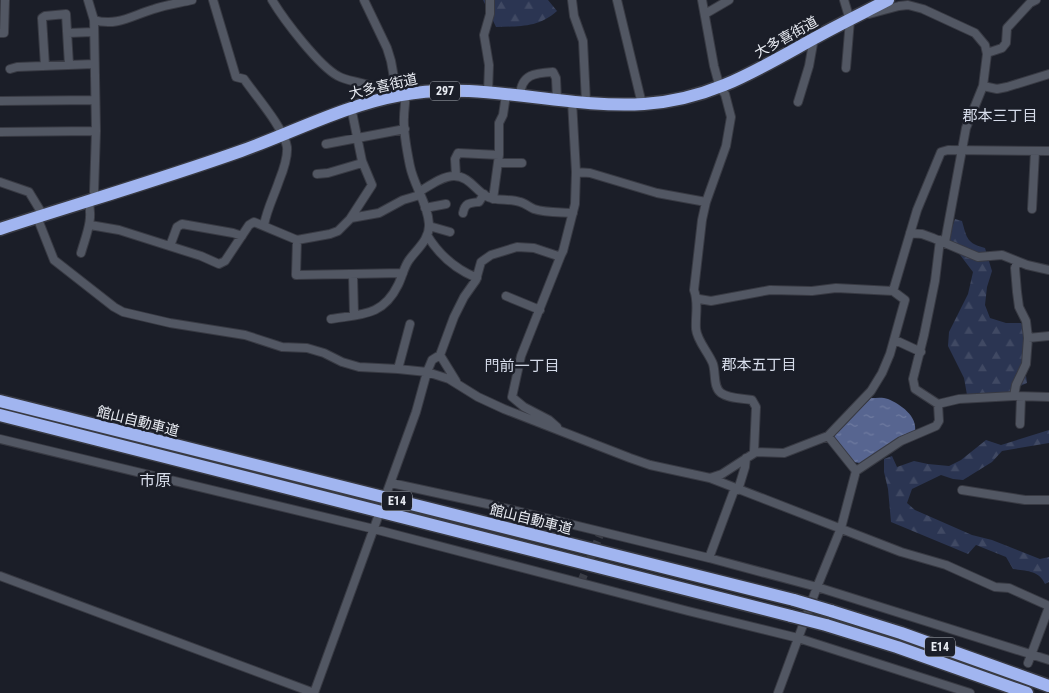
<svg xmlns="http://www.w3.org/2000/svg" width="1049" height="693" font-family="'Roboto Condensed','Noto Sans JP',sans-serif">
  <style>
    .forest { fill: url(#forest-firs) }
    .water { fill: url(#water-ripples) }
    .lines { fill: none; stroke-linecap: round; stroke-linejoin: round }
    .minor-tunnel { stroke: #3a3d46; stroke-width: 8; stroke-dasharray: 8 4; stroke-linecap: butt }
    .minor-casing { stroke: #383a43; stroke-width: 10 }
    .highway-casing { stroke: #383a43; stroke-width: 15 }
    .minor { stroke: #525763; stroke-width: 8 }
    .highway { stroke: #a1b5f0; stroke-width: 12 }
    .highway-bridge-casing { stroke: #383a43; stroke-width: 15; stroke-linecap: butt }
    .highway-bridge { stroke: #a1b5f0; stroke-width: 12 }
    .labels { text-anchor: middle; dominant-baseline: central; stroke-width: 5; stroke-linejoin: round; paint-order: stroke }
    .shield { fill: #1b1e28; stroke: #abaeb6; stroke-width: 1 }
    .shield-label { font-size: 12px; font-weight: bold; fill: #e9ecf3 }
    .street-label { font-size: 14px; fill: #e9ecf3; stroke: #1b1e28 }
    .neighbourhood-label { font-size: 15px; fill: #d6dcea; stroke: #1b1e28 }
    .quarter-label { font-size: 16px; fill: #d6dcea; stroke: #1b1e28 }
  </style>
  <defs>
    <pattern id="forest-firs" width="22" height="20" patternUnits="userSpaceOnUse" patternTransform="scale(1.25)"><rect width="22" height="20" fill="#2b3552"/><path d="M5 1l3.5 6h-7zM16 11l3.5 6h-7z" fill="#404963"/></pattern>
    <pattern id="water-ripples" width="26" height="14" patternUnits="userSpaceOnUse" patternTransform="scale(1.25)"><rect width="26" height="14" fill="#576590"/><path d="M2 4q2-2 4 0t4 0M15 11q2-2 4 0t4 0" fill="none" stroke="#6f7ba0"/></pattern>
  </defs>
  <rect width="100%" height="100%" fill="#1b1e28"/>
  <path class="forest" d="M483 0H548L557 11C538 28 520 26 496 27Z
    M955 219 962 221C967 239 967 243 985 248L992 271 987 287 985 305 990 318 1006 323H1021L1025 327 1024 360 1027 383 1013 389 1010 394 967 395 964 378 948 346 949 332 968 294 973 272 948 239Z
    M1049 430V443L1002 451 992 462 963 480 953 479 941 475 912 489 907 503 915 510 972 535 992 540 1040 559 1049 557V582L1045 584C1039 570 1026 571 1013 569L1006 557 976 545 968 554 891 522 888 489 884 472V459L892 456 897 467 914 461 928 464 949 466 961 460 986 440 1001 445Z"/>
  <path class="water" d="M871 398C876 398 883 397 888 399 900 404 918 416 915 432L896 440 860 463 853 462 834 436Z"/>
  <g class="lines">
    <path class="minor-tunnel" d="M581 582 601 532"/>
    <defs>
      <path id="minor" d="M88 0 94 20 96 131 94 192 96 198
        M213 0 236 77 244 79C255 95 284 128 287 147 288 158 283 171 279 181 274 196 267 209 264 225
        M272 0C284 20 319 66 338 76 345 80 354 81 361 83 373 86 383 89 395 85
        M364 0 387 48 391 61 396 89
        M572 0 574 16 583 41 586 102
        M617 0 642 104
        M702 0 714 66 720 88 725 94 731 117 726 146 706 202 702 220 694 290C699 303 695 316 696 329 697 341 709 353 713 364 716 374 713 387 721 393 729 399 742 398 752 400L756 407 754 452
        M844 0 850 20 846 68
        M705 14 729 0
        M869 14 899 6 908 5 923 9 975 33 985 45 987 54 983 86 966 128 945 242
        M94 20C117 27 133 15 154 9 166 5 179 3 192 0
        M0 33H4L5 0
        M68 33 93 32
        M987 53 1002 48 1006 43 1007 28 1030 3 1036 0
        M45 66 42 18 45 16 66 14 69 65
        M10 69 17 67 94 64
        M983 86 997 89 1007 87 1049 74
        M488 93 489 65 484 35 490 14V0
        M520 96C521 74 535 73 553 72L556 78 557 99
        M0 101 95 100
        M798 102 809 66 814 38
        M0 132 96 131
        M326 144 405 129
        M499 163H522
        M576 172 590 173 657 193 706 202
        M317 174 328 173 362 163
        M456 176 455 159 458 153 499 155
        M0 182 29 192 43 215
        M419 192C429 186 442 176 454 176 469 176 475 190 486 196 496 202 509 198 520 202 525 203 529 207 534 209 546 213 560 212 573 213
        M493 199 499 155V123L503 115 506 95
        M425 208 446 204
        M1032 209 1035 151
        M463 213C465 203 469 203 479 202L484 194
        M37 217 54 260 114 307 123 312 170 323 245 335 282 347 307 348 324 353 342 362 359 367 398 369 427 372 449 379 478 397 504 409 630 458 650 465 710 478 901 552 946 565 995 587 1009 588 1049 606
        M351 218 379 213 403 200 420 195
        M90 225 119 230 201 256 219 264 225 261 249 225 254 222 297 240 330 234 338 231 350 219 372 185 362 161 351 107
        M429 226 450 232
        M910 233 922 234 933 238 978 257 1002 255 1027 265 1049 270
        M427 235C439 255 455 269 477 278
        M297 240 296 275 403 273
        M940 240 935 281 924 335 913 379 915 389 938 404 959 399 1014 396 1049 397
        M170 246 177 227 182 224 233 233 242 236
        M81 253C86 235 94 219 88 200
        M353 275 354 315
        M893 291 917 210 941 152 948 150 1049 151
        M506 296 540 310
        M696 297 699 299 711 301 770 290 812 291 836 288 893 291 905 300 890 354 882 373 871 391 828 436 784 453 756 452 722 474 710 478
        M331 319C362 314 383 316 398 285 402 277 404 267 409 260 417 249 430 239 429 224 428 204 414 186 410 166 407 151 403 132 404 117 404 109 406 102 405 94
        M1028 338 1049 336
        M895 340 921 352
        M440 355 456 381
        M491 362 518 369
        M398 369 410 324
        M1014 396 1016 385 1026 364 1028 338 1026 321 1019 307 1017 292 1015 268 1017 262
        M1020 424 1021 397
        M557 427 549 420 524 407 512 397 521 356 561 255
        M828 436 856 471
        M0 439 374 529 688 611 798 638 970 693
        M391 483 492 505 709 558 817 587 1049 660
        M738 490 745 467 746 458
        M962 490 1025 500H1049
        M387 492 416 412 427 372 432 360 440 355 454 317 464 297 476 280 481 262 491 255 517 247 534 248 558 256 561 255 563 251 575 204 576 172 572 101
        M709 558 735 488
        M0 576 314 693
        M1028 663 1049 607
        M314 693 378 517
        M778 693 817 587 841 528 856 471 901 441 936 426 939 421 938 404"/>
      <path id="highway" d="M0 229C80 203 162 179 241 151 294 132 345 105 401 95 481 80 563 109 644 104 710 100 757 70 813 39 838 25 863 13 888 0
        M0 401 794 600
        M0 415 791 616
        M831 611 901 633 1049 686
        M826 625 897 647 1027 693"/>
    </defs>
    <use href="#minor" class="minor-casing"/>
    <use href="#highway" class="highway-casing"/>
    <use href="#minor" class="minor"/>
    <use href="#highway" class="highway"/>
    <defs>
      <path id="highway-bridge" d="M794 600 831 611
        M791 616 826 625"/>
    </defs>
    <use href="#highway-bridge" class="highway-bridge-casing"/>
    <use href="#highway-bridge" class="highway-bridge"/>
  </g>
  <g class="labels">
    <g class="shield">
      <rect x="430" y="81.5" width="30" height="19" rx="4"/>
      <rect x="382" y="491.5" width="30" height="19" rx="4"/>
      <rect x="925" y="637.5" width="30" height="19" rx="4"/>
    </g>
    <g class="shield-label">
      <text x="445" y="91">297</text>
      <text x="397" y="501">E14</text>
      <text x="940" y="647">E14</text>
    </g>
    <g class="street-label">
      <text transform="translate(786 37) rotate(-29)">大多喜街道</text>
      <text transform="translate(383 86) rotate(-13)">大多喜街道</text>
      <text transform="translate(138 421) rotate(14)">館山自動車道</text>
      <text transform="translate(531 519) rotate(14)">館山自動車道</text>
    </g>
    <g class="neighbourhood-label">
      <text x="1000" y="116">郡本三丁目</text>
      <text x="759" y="365">郡本五丁目</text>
      <text x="522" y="366">門前一丁目</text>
    </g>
    <g class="quarter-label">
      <text x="155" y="480">市原</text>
    </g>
  </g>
</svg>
